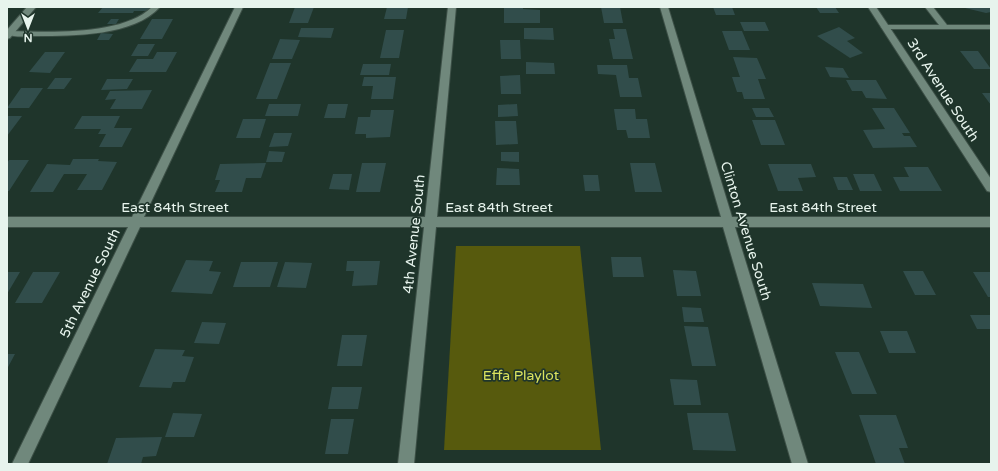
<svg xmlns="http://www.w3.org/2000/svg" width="998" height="471" font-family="'Varela Round',sans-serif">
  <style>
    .green { fill: #575a0d }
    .building { fill: #314d4b }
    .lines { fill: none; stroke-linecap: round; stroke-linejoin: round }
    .lane-casing { stroke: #3d5047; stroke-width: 2 }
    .street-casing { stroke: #3d5047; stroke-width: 2 }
    .secondary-casing { stroke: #3d5047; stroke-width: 2 }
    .lane { fill: #70887c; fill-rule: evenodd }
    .street { fill: #70887c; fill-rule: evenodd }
    .secondary { fill: #70887c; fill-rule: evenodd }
    .labels { text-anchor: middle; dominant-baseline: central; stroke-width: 3.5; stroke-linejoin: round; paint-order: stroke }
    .street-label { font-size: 14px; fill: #e7f4ed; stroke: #1f352b }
    .park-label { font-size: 14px; fill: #dbe35e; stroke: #1f352b }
  </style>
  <rect width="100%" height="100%" fill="#1f352b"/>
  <path class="green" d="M456 246H580L601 450H444Z"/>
  <path class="building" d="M103 7H151L148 11H134L133 13H98Z
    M295 7H314L308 23H289Z
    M387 7H408L406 19H384Z
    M504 7H523V9L540 10V23H504Z
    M601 7H620L623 23H604Z
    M713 7H732L735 15H716Z
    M816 7H835L839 13H820Z
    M961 7H991V12L986 13Z
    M111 19H119L116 24H107Z
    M152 19H173L162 39H140Z
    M740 22H765L769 31H744Z
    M839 27 855 38 847 41 863 53 850 58 817 36Z
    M301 28H334L331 38 298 37Z
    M524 28H553L554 40 524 39Z
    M613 29H626L633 59H613L609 39H615Z
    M386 30H404L399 58H380Z
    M722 31H742L750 50H729Z
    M101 33 113 34 109 40H97Z
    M280 39 300 40 292 59H272Z
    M500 40H520L521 59H501Z
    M138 44H155L148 56H131Z
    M960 51H978L991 69H974Z
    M45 52H65L50 73 29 72Z
    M157 52H177L166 72H129L137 59H153Z
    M733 57 757 58 766 79H758L765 99H744L742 92H737L732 77H740Z
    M526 62 554 63 555 74H526Z
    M270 63H291L277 99H256Z
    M363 64H391L389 75H360Z
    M597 65H627L629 78H638L642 97H620L616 75 598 74Z
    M825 67 843 68 849 78 830 77Z
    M520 75 521 94H501L500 76Z
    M364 77H396L393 99H371L373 86H362Z
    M55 78H72L64 89H47Z
    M107 79H133L127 89 101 90Z
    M846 80H876L887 99 866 98 862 91H852Z
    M21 88H43L29 108H7Z
    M152 90 142 109H110L116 99 105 100 110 91Z
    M982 93H991V105Z
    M269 104H301L298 116H265Z
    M328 104H348L345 118H324Z
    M517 104 518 116 498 117V105Z
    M752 108H769L774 117H756Z
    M872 108H894L910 133H902L904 136H910L917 147 873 148 863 130 885 129Z
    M614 109H635L636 119H647L650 138H628L626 130H617Z
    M371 110H394L390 137 366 138V134H355L358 117H370Z
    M7 116H22L7 136Z
    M82 116H120L114 128H132L122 147H99L106 134H98L101 129H74Z
    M243 119H266L260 138H236Z
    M752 120H775L785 145H761Z
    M495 121H516L518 144 496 145Z
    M274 133H292L288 146 269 147Z
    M269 151 285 152 282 162H266Z
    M501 152H519V162L501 161Z
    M73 159H99L98 161 117 162 102 190H77L87 174H64L53 192H30L47 164 70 165Z
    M9 160H29L9 191H7V163Z
    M266 163 261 178H246L242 192H215L220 180H215L220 164Z
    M362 163H386L380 192H356Z
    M630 163H655L662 192H635Z
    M768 164H811L816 177 798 178 803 191H778Z
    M904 167H928L942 191H900L893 177H909Z
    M497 168 519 169 520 185H496Z
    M333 174H352L349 190 329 189Z
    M853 174H874L882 191H860Z
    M583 175H598L600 191H585Z
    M833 177H847L853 190H838Z
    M611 257H641L644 277H613Z
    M186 260 213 261 209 271 221 272 212 294 171 292Z
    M347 261H380L377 285 352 286 354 271H346Z
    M241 262H278L270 287H233Z
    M285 262 312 263 306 288 277 287Z
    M673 270 696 271 701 296H677Z
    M903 271H923L936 295H915Z
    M7 272H20L7 294Z
    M33 272H60L42 303H15Z
    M973 272H991V297H988Z
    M812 283 863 284 872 308 820 306Z
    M682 307 701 308 704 322H684Z
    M970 315H991V329H977Z
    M202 322 226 323 219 344 194 343Z
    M684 326 708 327 716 366H692Z
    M880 331H907L916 353H889Z
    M342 335H367L362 366H337Z
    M155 349 185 350 182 356 194 357 185 382H173L171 388 139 387Z
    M835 352H859L877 394H852Z
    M7 354H15L7 369Z
    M670 379 697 380 701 405H674Z
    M332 387H362L358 409H328Z
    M173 413 202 414 194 437H165Z
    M687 413H728L736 451 693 450Z
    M859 415H896L908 448H899L905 464H876Z
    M331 419H354L348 454H325Z
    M162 437 156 456 143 457 141 464H107L116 438Z"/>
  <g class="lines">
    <defs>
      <path id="lane" d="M152 7H160C134 36 73 36 37 36 28 36 15 38 7 34V31H10C49 32 122 36 152 7Z
        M925 7H933L947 25H991V29H885L881 27 885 25H939Z"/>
      <path id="street" d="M235 7H243L144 217H425L448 7H456L437 217H721L660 7H668L732 217H991V227H735L808 464H792L723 227H436L414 464H398L424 227H140L28 464H12L128 227H7V217H132Z
        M868 7H876L991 179V192L987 191Z"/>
      <path id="secondary" d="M27 7H36L10 38 7 39V30Z"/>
    </defs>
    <use href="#lane" class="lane-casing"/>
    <use href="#street" class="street-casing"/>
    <use href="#secondary" class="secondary-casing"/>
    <use href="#lane" class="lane"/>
    <use href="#street" class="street"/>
    <use href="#secondary" class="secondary"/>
  </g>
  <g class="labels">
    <g class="street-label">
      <text transform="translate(943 90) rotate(57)">3rd Avenue South</text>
      <text x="175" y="207">East 84th Street</text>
      <text x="499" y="207">East 84th Street</text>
      <text x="823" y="207">East 84th Street</text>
      <text transform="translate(746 231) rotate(73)">Clinton Avenue South</text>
      <text transform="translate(414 234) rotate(-84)">4th Avenue South</text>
      <text transform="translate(90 283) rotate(-64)">5th Avenue South</text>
    </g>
    <g class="park-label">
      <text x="521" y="375">Effa Playlot</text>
    </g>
  </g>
  <rect width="998" height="471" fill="none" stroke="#e7f4ed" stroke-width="16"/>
  <g transform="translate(28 28) rotate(180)" stroke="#1f352b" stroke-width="3" paint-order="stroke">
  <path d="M0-3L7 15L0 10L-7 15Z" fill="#e7f4ed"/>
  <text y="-6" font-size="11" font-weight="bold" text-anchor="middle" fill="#e7f4ed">N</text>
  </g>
</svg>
